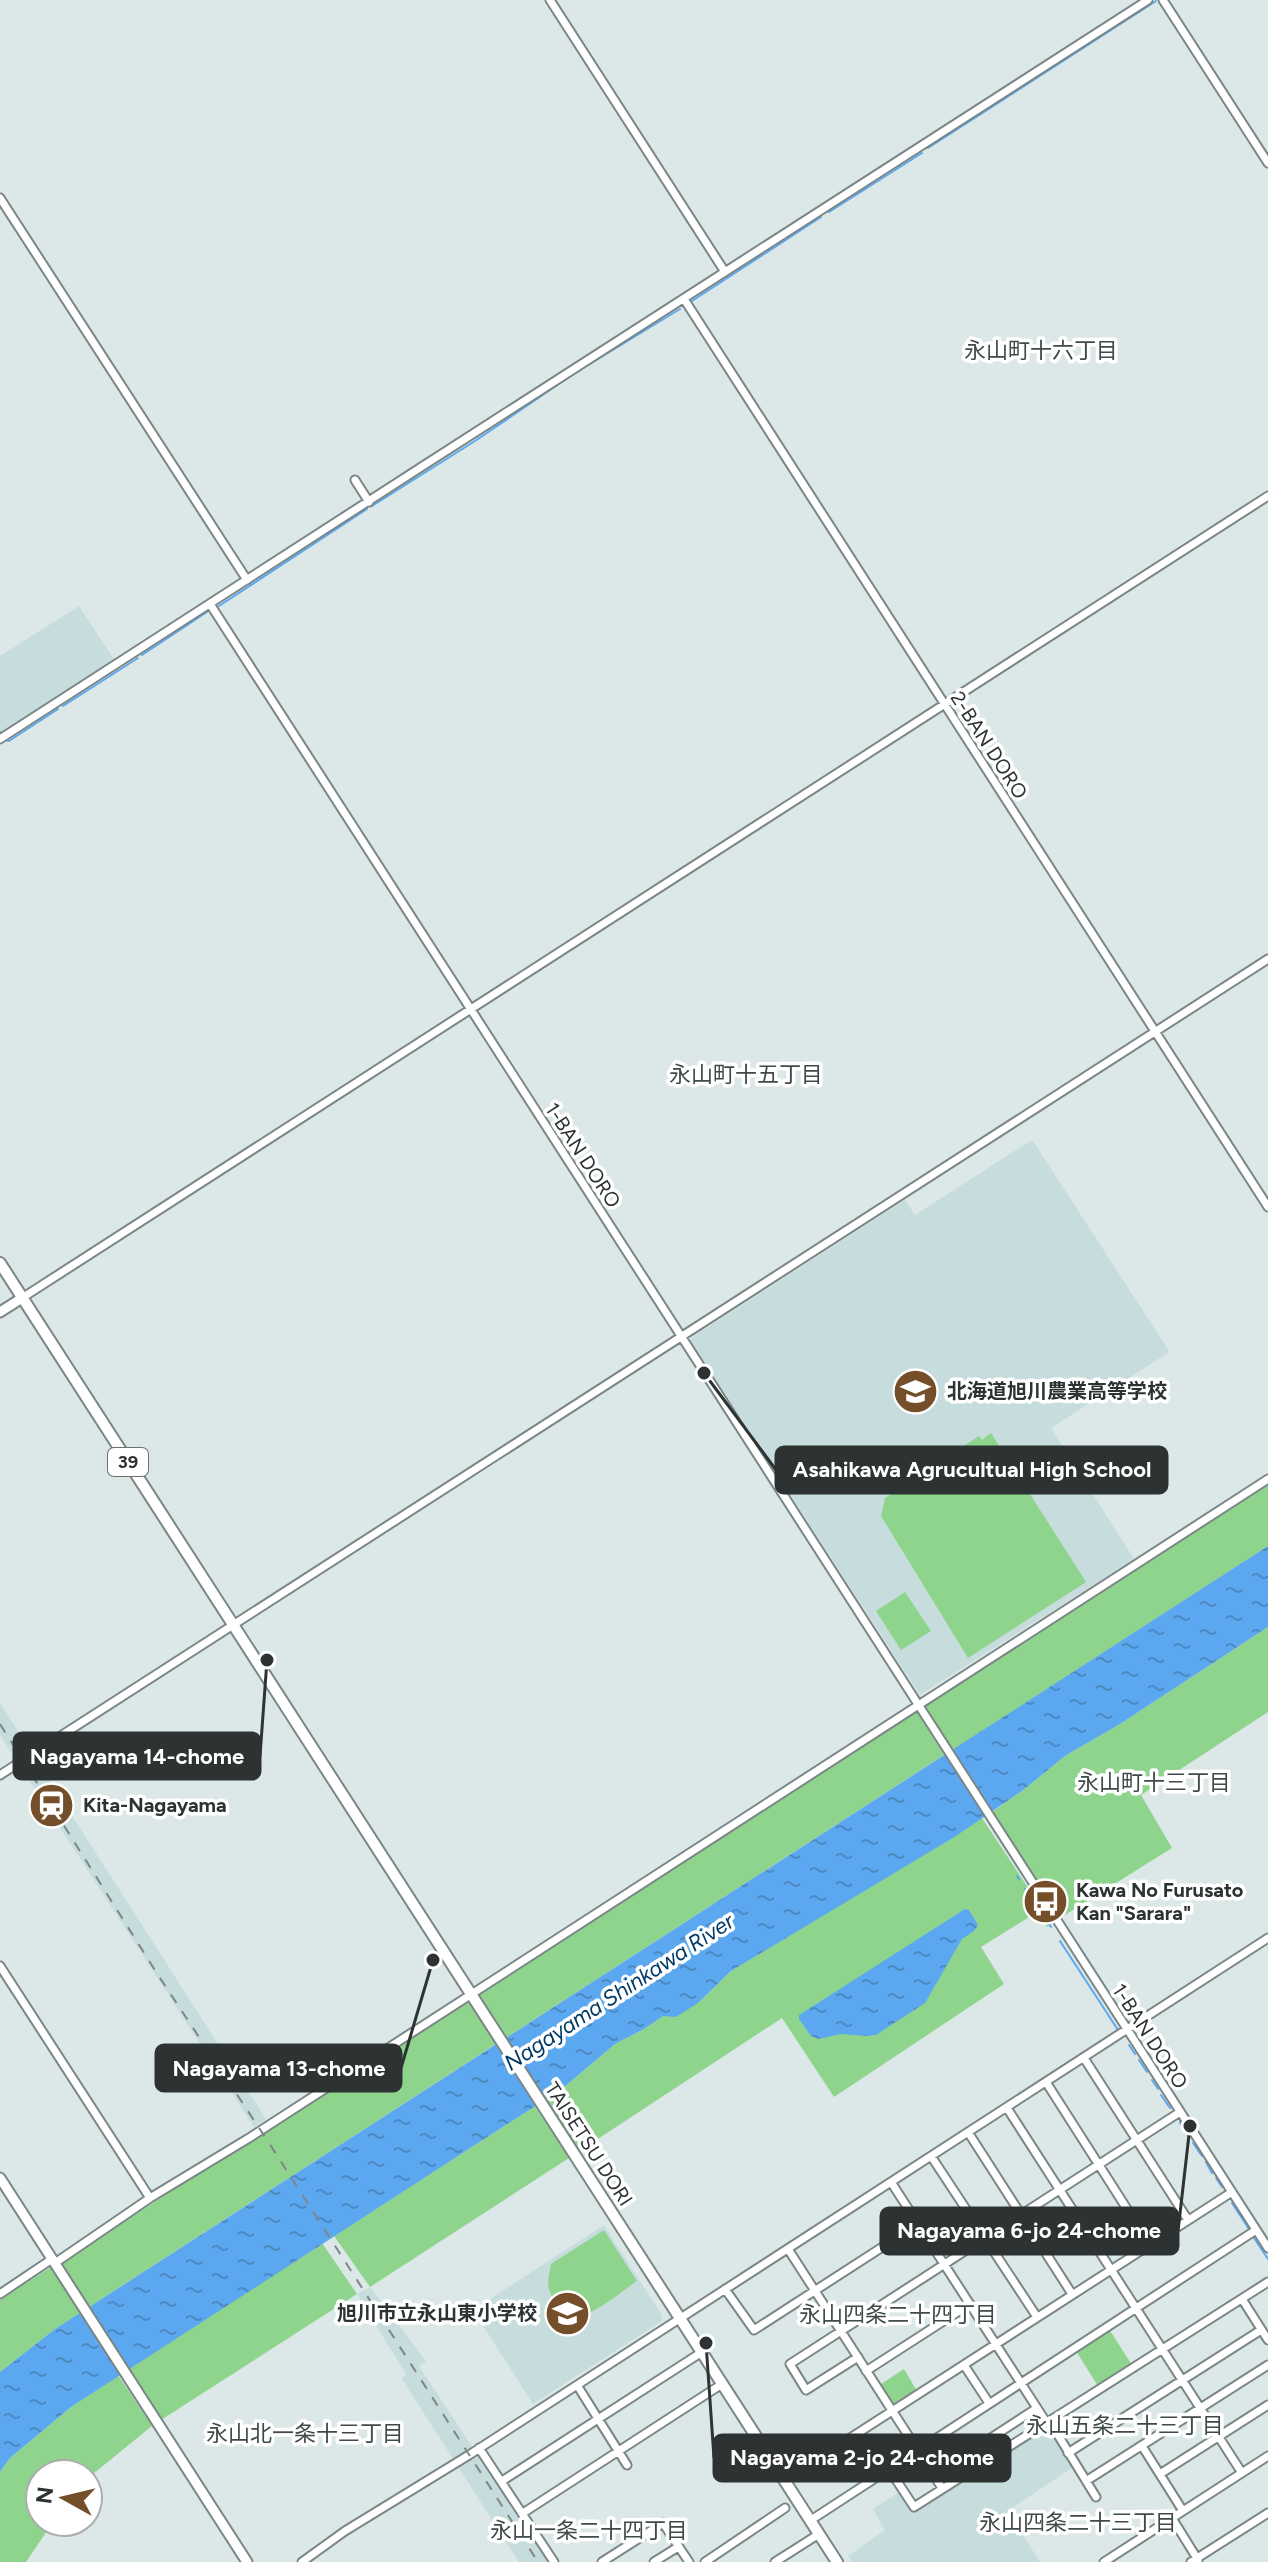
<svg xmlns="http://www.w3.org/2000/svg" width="1268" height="2562" font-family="Figtree,'Noto Sans JP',sans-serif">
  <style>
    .built { fill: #c7dcdc }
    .green { fill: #8fd48d }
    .water { fill: url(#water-ripples) }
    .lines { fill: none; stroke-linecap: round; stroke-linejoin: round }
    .stream { stroke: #5ca8f0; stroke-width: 2 }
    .minor-casing { stroke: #7b8686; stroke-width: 11 }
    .major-casing { stroke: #7b8686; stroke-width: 13 }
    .highway-casing { stroke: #7b8686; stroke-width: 14 }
    .minor { stroke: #fff; stroke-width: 7 }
    .major { stroke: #fff; stroke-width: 9 }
    .highway { stroke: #fff; stroke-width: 10 }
    .rail { stroke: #7e8686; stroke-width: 2; stroke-dasharray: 10 10; stroke-linecap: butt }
    .labels { text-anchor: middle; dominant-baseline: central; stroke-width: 7; stroke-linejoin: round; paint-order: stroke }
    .shield { fill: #fff; stroke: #6c7070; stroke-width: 2 }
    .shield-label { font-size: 18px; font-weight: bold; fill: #2d3232 }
    .street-label { font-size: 20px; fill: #2d3232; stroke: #fff }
    .poi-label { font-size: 20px; font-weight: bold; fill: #2d3232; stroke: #fff; text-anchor: start }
    .neighbourhood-label { font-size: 22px; fill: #404a4a; stroke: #fff }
    .water-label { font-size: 22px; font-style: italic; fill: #003a67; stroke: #fff }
    .leader { fill: none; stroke: #2d3232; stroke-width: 3 }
    .callout-dot { fill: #2d3232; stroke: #fff; stroke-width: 3 }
    .callout { fill: #2d3232; stroke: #2d3232; stroke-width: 3 }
    .callout-label { font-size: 22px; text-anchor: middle; font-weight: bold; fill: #fff }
  </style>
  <defs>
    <pattern id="water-ripples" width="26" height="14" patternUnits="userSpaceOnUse" patternTransform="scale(2)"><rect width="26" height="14" fill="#5ca8f0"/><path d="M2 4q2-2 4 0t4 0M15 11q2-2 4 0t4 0" fill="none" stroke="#4c89c3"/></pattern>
  </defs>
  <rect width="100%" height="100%" fill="#dce8e8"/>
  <path class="built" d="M79 606 115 661 0 735V656Z
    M1030 1141H1033L1169 1351 1168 1353 1051 1428 1134 1559 920 1695 691 1341V1338L905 1200 915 1215Z
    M0 1703 266 2119 254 2127 0 1735Z
    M604 2225 662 2315V2321L533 2404 473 2310Z
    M370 2287 426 2361 419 2366 548 2562H519L402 2379 406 2374 357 2294Z
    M1046 2426 1073 2467 1008 2511 1040 2562H852L848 2556 885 2530 873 2509 901 2491 914 2512Z"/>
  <path class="green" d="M991 1433 1086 1582 968 1658 881 1516 885 1498 979 1436 982 1440Z
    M1268 1481V1546L953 1750 922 1702Z
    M905 1592 931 1631 901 1650 876 1611Z
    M1268 1627V1712L1141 1795 1172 1848 1060 1918 992 1812 1022 1791 1065 1756 1120 1724Z
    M914 1707 944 1755 504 2039 475 1992Z
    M982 1818 1052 1924 1047 1927 1037 1912 981 1947 1004 1984 834 2097 782 2018 578 2152 545 2100 563 2088 615 2044 644 2029 663 2015 698 2003 731 1971Z
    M468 1996 496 2044 89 2307 60 2264Z
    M535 2106 569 2158 370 2287 334 2236Z
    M604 2230 637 2281C622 2291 605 2306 589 2313 570 2320 549 2301 548 2283 548 2277 550 2270 551 2264Z
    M322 2243 357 2294 161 2420 129 2369Z
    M51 2267 80 2313 55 2329 0 2372V2300Z
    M1109 2329 1132 2365 1098 2386 1076 2351Z
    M904 2369 917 2391 894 2405 881 2384Z
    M118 2375 152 2426 88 2478V2474H40V2522H53L26 2562H0V2472L10 2458 71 2407Z"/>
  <path class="water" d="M1268 1546V1627L1120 1724 1065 1756 1022 1791 956 1836 731 1971 698 2003 676 2017 663 2016 644 2029 615 2044 563 2088 71 2407 10 2458 0 2472V2372L55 2329Z
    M965 1909 969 1910 978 1925 974 1931 962 1939 925 2003 876 2035 866 2036 841 2034 819 2039 811 2036 799 2019V2015Z"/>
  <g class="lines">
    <path class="stream" d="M928 148 1156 1
      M829 212 922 153
      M692 301 821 217
      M372 506 475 441 575 373 680 309
      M219 606 367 509
      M142 655 207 612
      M63 706 138 658
      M0 732 1 733
      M6 740 9 741 58 709
      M1017 1876 1019 1879
      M1025 1889 1051 1927
      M1060 1941 1118 2030
      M1129 2045 1135 2054
      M1139 2060 1147 2072
      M1152 2080 1158 2089
      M1161 2095 1170 2108
      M1180 2122 1183 2128
      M1187 2134 1190 2137
      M1193 2143 1202 2156
      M1206 2162 1212 2173
      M1216 2178 1222 2187
      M1232 2203 1249 2229
      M1254 2238 1268 2259"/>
    <defs>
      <path id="minor" d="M550 0 725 272
        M1163 0 1268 163
        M0 198 247 580
        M684 299 1268 1207
        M355 480 369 502
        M210 604 1268 2248
        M0 739C383 493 763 244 1148 0
        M22 1298 1268 496
        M0 1775 1268 959
        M0 1966 150 2198
        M1084 2058 1188 2220
        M1046 2082 1150 2245
        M1007 2108 1242 2473
        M968 2132 1072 2294
        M931 2156 1037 2317
        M891 2182 1046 2422
        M788 2249 942 2488
        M55 2263 150 2198 249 2138 1268 1479
        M725 2289 754 2330 918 2224
        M0 2294 52 2259
        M1242 2299 1268 2340
        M858 2357 806 2390 790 2364 1180 2112
        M964 2365 989 2403
        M866 2371 970 2304
        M577 2385 627 2465
        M1050 2422 1096 2497
        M1142 2446 1183 2511
        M479 2448 554 2562
        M1068 2453 1261 2330
        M889 2469 914 2507 1268 2282
        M1160 2474 1268 2405
        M934 2475 1037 2408
        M785 2480 1232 2192
        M502 2481 702 2352
        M1086 2481 1268 2365
        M523 2513 722 2384
        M1172 2518 1198 2560
        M811 2520 1256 2230
        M302 2562 345 2531 469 2455 1268 1938
        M602 2562 663 2523 689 2562
        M654 2562 678 2547
        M705 2562 785 2508
        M775 2562 819 2534
        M1104 2562 1268 2456
        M1191 2562 1268 2513"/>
      <path id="major" d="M0 1312 22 1298
        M0 2178 247 2562"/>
      <path id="highway" d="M0 1263 837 2562"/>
    </defs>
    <use href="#minor" class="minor-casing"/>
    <use href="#major" class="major-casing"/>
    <use href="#highway" class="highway-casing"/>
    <use href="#minor" class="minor"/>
    <use href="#major" class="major"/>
    <use href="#highway" class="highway"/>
    <path class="rail" d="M0 1724 158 1975 269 2143 538 2562"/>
  </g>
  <defs>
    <symbol id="school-disc" viewBox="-11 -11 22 22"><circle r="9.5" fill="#744f2a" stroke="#fff"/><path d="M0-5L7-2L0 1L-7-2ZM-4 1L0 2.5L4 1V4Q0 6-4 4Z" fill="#fff"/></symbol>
    <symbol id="station-disc" viewBox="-11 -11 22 22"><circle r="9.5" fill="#744f2a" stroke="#fff"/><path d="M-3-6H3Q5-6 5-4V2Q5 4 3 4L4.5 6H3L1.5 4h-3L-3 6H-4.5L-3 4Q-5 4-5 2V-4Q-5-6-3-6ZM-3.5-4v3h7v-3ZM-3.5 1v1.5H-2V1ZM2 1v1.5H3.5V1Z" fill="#fff"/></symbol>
    <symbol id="bus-disc" viewBox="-11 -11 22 22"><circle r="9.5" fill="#744f2a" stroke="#fff"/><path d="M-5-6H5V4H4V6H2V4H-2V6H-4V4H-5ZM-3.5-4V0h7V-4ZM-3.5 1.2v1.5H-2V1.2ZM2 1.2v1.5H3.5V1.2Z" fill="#fff"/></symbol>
  </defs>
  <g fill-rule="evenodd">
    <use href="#school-disc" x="890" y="1366" width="51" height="51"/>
    <use href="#station-disc" x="26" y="1780" width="51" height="51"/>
    <use href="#bus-disc" x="1020" y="1876" width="51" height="51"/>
    <use href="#school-disc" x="542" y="2288" width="51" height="51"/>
  </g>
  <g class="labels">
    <rect class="shield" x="108" y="1448" width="40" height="28" rx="6"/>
    <g class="shield-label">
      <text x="128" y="1462">39</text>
    </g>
    <g class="street-label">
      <text transform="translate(989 745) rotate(57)">2-BAN DORO</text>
      <text transform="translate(583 1155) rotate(57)">1-BAN DORO</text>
      <text transform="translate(1150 2036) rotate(57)">1-BAN DORO</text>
      <text transform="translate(589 2144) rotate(57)">TAISETSU DORI</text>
    </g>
    <g class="poi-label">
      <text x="947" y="1391">北海道旭川農業高等学校</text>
      <text x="83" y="1805">Kita-Nagayama</text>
      <text x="1076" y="1890">Kawa No Furusato<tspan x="1076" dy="23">Kan "Sarara"</tspan></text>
      <text x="537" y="2313" text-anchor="end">旭川市立永山東小学校</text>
    </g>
    <g class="neighbourhood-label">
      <text x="1041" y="350">永山町十六丁目</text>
      <text x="746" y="1074">永山町十五丁目</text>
      <text x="1154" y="1782">永山町十三丁目</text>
      <text x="898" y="2314">永山四条二十四丁目</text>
      <text x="1125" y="2425">永山五条二十三丁目</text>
      <text x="305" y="2433">永山北一条十三丁目</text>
      <text x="1078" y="2522">永山四条二十三丁目</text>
      <text x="589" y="2530">永山一条二十四丁目</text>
    </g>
    <g class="water-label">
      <text transform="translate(619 1992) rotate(-33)">Nagayama Shinkawa River</text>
    </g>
  </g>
  <path class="leader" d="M704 1373L776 1470M267 1660L260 1756M433 1960L401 2068M1190 2126L1178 2231M706 2343L714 2458"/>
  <g class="callout-dot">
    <circle cx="704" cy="1373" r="8"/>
    <circle cx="267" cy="1660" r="8"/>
    <circle cx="433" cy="1960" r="8"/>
    <circle cx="1190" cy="2126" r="8"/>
    <circle cx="706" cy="2343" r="8"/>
  </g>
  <g class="callout">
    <rect x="776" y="1447" width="391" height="46" rx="8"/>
    <rect x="14" y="1733" width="246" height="46" rx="8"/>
    <rect x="156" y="2045" width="245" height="46" rx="8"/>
    <rect x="881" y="2208" width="297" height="46" rx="8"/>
    <rect x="714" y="2435" width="296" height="46" rx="8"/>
  </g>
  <g class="callout-label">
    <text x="972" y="1477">Asahikawa Agrucultual High School</text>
    <text x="137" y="1764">Nagayama 14-chome</text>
    <text x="279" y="2076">Nagayama 13-chome</text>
    <text x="1029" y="2238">Nagayama 6-jo 24-chome</text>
    <text x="862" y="2465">Nagayama 2-jo 24-chome</text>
  </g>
  <g transform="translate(64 2498) rotate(278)"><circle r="38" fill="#ffffff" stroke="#abadad" stroke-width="2"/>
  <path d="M0-6L14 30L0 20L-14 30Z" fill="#744f2a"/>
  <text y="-12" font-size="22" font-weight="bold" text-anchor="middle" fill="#2d3232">N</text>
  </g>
</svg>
